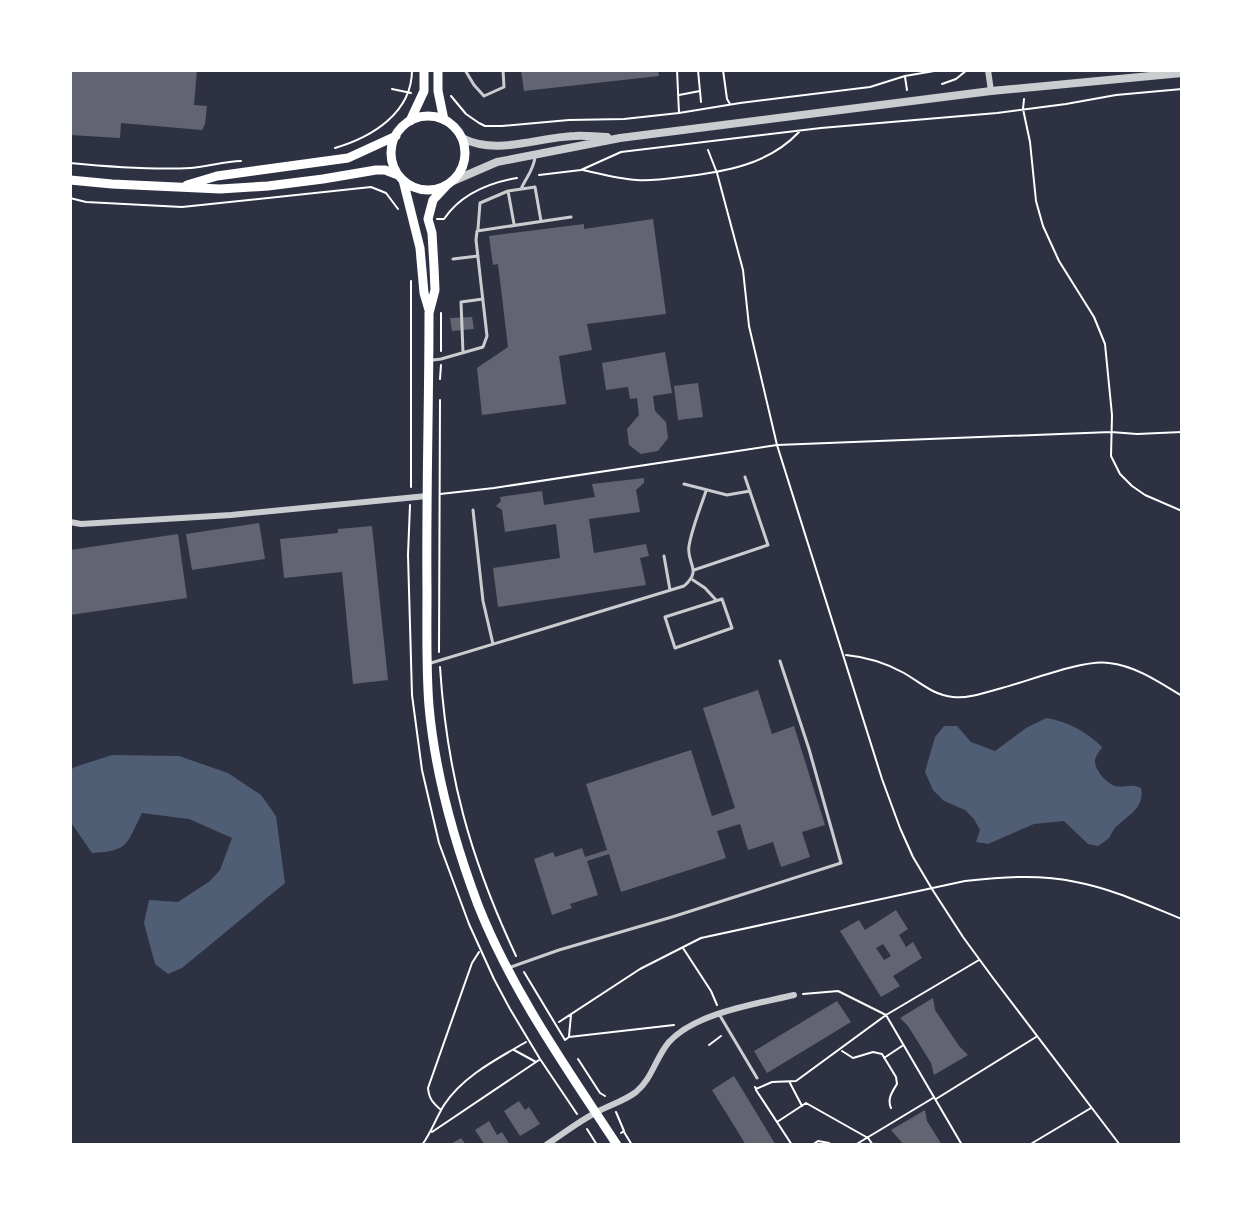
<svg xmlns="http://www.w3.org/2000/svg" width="1252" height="1215" font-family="'Public Sans',sans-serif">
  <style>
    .water { fill: #4f5d75 }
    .building { fill: #626471; fill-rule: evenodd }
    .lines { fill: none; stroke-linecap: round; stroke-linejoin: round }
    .path { stroke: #fff; stroke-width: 2 }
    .service { stroke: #caccd0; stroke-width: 3 }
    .minor { stroke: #caccd0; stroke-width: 6 }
    .tertiary { stroke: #caccd0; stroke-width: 8 }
    .secondary { stroke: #fff; stroke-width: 9 }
  </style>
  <rect width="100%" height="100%" fill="#2d3142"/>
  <path class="water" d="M1046 718C1067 721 1087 732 1102 747 1100 751 1096 755 1095 760 1094 769 1106 783 1115 786 1124 788 1131 783 1141 788 1145 808 1128 815 1117 826 1113 829 1112 834 1109 838 1106 841 1102 843 1098 846L1088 844 1064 821 1034 824 988 844 976 842 980 830 974 819 965 810 944 801 933 790 925 772 935 737 944 726H957L971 742 995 751 1026 728Z
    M112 755 179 756 228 773 261 795 276 816 285 883 182 968 168 974 155 964 144 923 149 900 178 902 210 881 220 870 232 838 189 819 142 813C126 844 130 851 92 853L70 821V770L75 767Z"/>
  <path class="building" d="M70 70H197L194 105 207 106 205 124 202 130 121 123 120 138 70 135Z
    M521 70H658L659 76 524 91Z
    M653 219 666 314 587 324 592 350 559 356 566 404 482 415 477 368 508 347 498 264 493 265 489 236 584 224V229Z
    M472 317 474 329 452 331 450 318Z
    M665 352 672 393 653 396 655 411 666 422 668 438 658 451 641 454 629 445 627 429 639 415 637 398 630 399 628 387 606 390 602 363Z
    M698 383 703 417 678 420 674 386Z
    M644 478V483L636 490 640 512 589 519 594 553 646 544 649 556 640 558 646 585 498 607 493 568 560 558 556 524 505 532 502 510 496 506 501 501 500 497 542 491 544 505 595 497 592 484Z
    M259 523 265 559 192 570 186 534Z
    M372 526 388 680 353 684 342 572 284 578 280 539 338 533V529Z
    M178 534 187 598 70 615V550Z
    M758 690 772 734 794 726 825 825 802 832 810 857 781 867 773 842 748 850 740 824 717 831 726 858 621 892 609 854 587 861 598 895 570 904 572 908 552 915 534 859 553 852 555 857 582 848 585 857 607 850 586 784 691 750 712 816 735 808 703 708Z
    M896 910 908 929 899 935 906 947 913 942 922 958 893 976 900 986 881 997 840 931 859 920 865 930ZM883 944 891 956 884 960 876 948Z
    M933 998 935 1010 959 1046 968 1055 934 1075 931 1063 908 1026 900 1018Z
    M837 1001 851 1022 767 1073 754 1051Z
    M734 1076 774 1142 776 1145H746L712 1090Z
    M519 1101 525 1110 529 1107 540 1124 520 1136 504 1111Z
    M925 1110 927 1121 942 1145H904L891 1130Z
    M489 1121 497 1135 502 1132 510 1145H485L475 1130Z
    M461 1138 466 1145H449Z"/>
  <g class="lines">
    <path class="path" d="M677 70 679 113
      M698 70 701 102
      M723 70 727 99 730 104
      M905 77 907 90
      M942 84 956 79 967 70
      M392 89 411 93
      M679 95 700 91
      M451 96 466 114 479 123 485 126H502L569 120 624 119 679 113 740 103 870 87 905 76 940 70
      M1024 99 1023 109 1030 142 1036 201 1043 226 1059 261 1094 317 1105 344 1112 415 1111 456 1120 474 1132 486 1145 495 1182 511
      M335 148C372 137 412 113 412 70
      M708 150 717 173 743 270 749 326 777 445 882 779 900 828 913 857 932 889 963 937 993 978 1120 1145
      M70 163C111 167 150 170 191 168 208 167 224 161 241 161
      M583 170C601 174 619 179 637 180 652 181 666 179 681 177 724 172 768 165 799 132
      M539 175 581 170 621 152 821 128 997 113 1066 104 1116 95 1182 89
      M70 198 86 202 182 207 371 187 386 193 398 209
      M437 219H444C461 194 488 183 517 178
      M441 313V351
      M440 379 441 365
      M411 487V281
      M440 494 494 488 777 445 1111 432 1137 434 1182 432
      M410 505 408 555 412 695 422 770 439 843 469 924 494 979 510 1009 540 1059 577 1114
      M439 652 440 400
      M846 655C867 657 886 663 904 673 921 683 933 695 953 697 968 699 987 692 1002 688 1029 681 1084 659 1109 663 1136 666 1159 682 1182 696
      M440 667C447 775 470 858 516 956
      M683 948 711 991 717 1005
      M524 972 565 1040 569 1037 674 1025
      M803 994 838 991 886 1015 979 960
      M559 1022 640 969 701 938 965 881C1001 877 1040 874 1076 882 1113 889 1147 905 1182 919
      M569 1036 571 1015
      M709 1045 721 1036
      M514 1050 536 1062
      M842 1051 853 1058 873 1052 882 1054 896 1077 897 1084C892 1092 887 1099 891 1108
      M884 1058 902 1046
      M578 1059 600 1093 605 1096
      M790 1083 802 1106
      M755 1087 756 1089 772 1082 796 1081 886 1015 962 1145
      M756 1090 792 1145
      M936 1099 1036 1037
      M441 1110C433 1103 429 1099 428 1088L472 963 479 952
      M616 1112 624 1131 621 1133
      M777 1122 806 1103 868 1138 873 1145
      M587 1129 597 1145
      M432 1132 539 1060
      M624 1132 632 1145
      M422 1145C431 1133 436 1118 444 1105 463 1076 497 1059 526 1042
      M812 1145 818 1141 829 1143 831 1145
      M855 1145 933 1098
      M1029 1145 1091 1108"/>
    <path class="service" d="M465 70 474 85 484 96 504 87 503 70
      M521 189C526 178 534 169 535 157
      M514 224 508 191 535 187 541 221
      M478 229 480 203 508 191
      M453 259 478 256
      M463 353 461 302 483 299
      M433 360 441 359 483 347 487 336 476 240 477 231 571 217
      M684 484 727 495 750 491
      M473 510 483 601 493 644
      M664 556 670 590
      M694 570 768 545 745 477
      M693 580 705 588 716 600
      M722 599 732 628 675 648 665 617Z
      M431 663 684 586C703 569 686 564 689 546 692 528 700 509 706 491
      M511 967 559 950 672 917 841 863 809 749 780 661
      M719 1014 757 1078"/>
    <path class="minor" d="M988 70 991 91
      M70 522 81 524 231 515 427 496
      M546 1145C563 1134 579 1121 597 1112 610 1105 624 1101 636 1092 652 1079 656 1057 669 1042 695 1013 756 1004 794 995"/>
    <path class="tertiary" d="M462 138C497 156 537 137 575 136 585 135 596 137 607 137
      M453 181 497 162 620 138 991 91 1182 73"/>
    <path class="secondary" d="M438 70V91L444 120
      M391 153a37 37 0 1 1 74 0a37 37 0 1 1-74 0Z
      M410 121 424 91V70
      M70 180 112 184 220 189 268 186 323 179 376 170H385L398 175
      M403 180 420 248 424 293 429 310
      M187 185 217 176 348 158 396 136
      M447 185 433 200 428 219 432 233 434 267 435 290 429 313C429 406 426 498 427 591 427 629 426 668 429 706 435 774 454 841 478 905 512 991 566 1067 617 1145"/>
  </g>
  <rect width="1252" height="1215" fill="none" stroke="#ffffff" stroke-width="144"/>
</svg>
